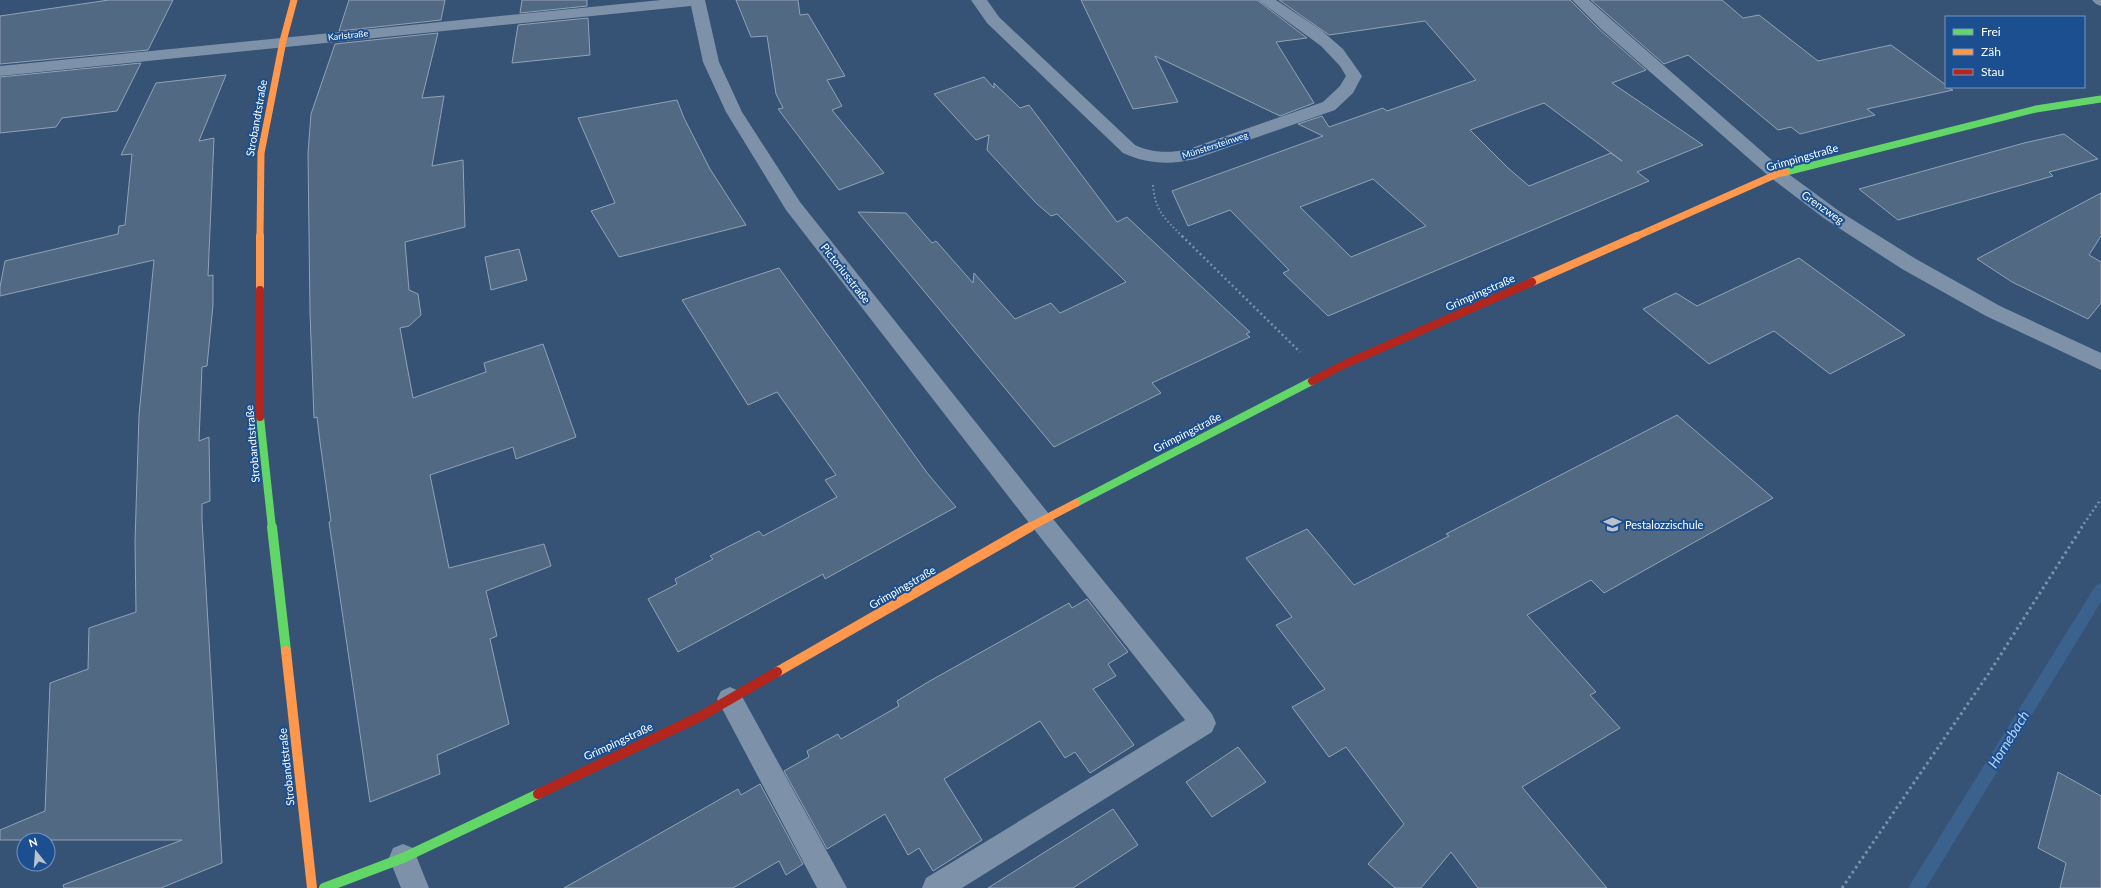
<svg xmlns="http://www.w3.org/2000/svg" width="2101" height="888" font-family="Lato,sans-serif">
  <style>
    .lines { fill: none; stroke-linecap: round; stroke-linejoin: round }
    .stream { fill: #3b618d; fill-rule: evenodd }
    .building { fill: #526984; stroke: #92a2b6; fill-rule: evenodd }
    .path-far2 { stroke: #7d92a8; stroke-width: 2; stroke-dasharray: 1.5 2.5; stroke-linecap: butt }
    .path-far1 { stroke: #7d92a8; stroke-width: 2.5; stroke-dasharray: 2 3; stroke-linecap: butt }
    .path { stroke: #7d92a8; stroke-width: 3; stroke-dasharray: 2.5 3.5; stroke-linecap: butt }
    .lane { fill: #7d92a8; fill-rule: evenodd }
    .street { fill: #7d92a8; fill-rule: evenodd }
    .fast-far2 { stroke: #63d668; stroke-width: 7 }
    .fast-far1 { stroke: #63d668; stroke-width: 8 }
    .fast { stroke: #63d668; stroke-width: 10 }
    .slow-far2 { stroke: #ff974d; stroke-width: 7 }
    .slow-far1 { stroke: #ff974d; stroke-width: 8 }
    .slow { stroke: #ff974d; stroke-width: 10 }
    .jam-far1 { stroke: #b3261e; stroke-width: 8 }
    .jam { stroke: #b3261e; stroke-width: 10 }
    .labels { text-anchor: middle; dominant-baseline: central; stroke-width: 4; stroke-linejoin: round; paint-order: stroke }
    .far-street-label { font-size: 9px; fill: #fff; stroke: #1b4f8f }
    .street-label { font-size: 11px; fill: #fff; stroke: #1b4f8f }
    .poi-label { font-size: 11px; fill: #fff; stroke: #1b4f8f; text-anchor: start }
    .near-water-label { font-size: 14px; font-style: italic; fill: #b5d3f5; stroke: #1b4f8f }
  </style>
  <rect width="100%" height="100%" fill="#365274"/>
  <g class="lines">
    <path class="stream" d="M2101 583V602L1926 888H1908L2096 585Z"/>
  </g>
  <path class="building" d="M109 0H173L148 50 0 64V16Z
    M349 0H445L441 20 339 31Z
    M522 0H587V6L520 13Z
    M736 0H798L800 15 808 14 845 76 827 80 842 106 832 110 884 173 839 190 778 109 783 108 776 94 767 36 751 37Z
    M1081 0H1257L1307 38 1276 42 1314 103 1280 116 1155 56 1178 102 1133 109Z
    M1279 0H1570L1599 29 1646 70 1612 83 1703 145 1637 172 1649 181 1328 316 1283 273 1289 270 1230 210 1188 226 1172 191 1323 136 1298 124 1322 116 1329 127 1383 108 1387 111 1476 80 1425 21 1329 35ZM1544 103 1622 161 1611 153 1529 186 1508 168 1470 130ZM1373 179 1426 226 1351 257 1300 207Z
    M1591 0H1722L1743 18 1759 15 1818 61 1891 45 1946 85V87L1953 90 1867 109 1875 115 1800 134 1791 127 1778 130 1688 55 1664 64Z
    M588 18 590 55 512 63 518 25Z
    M438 33 422 98 444 96 432 166 463 160 465 227 405 242 409 290 418 294 421 315 409 326 400 328 413 398 486 372 484 363 543 344 576 437 516 459 513 447 430 475 449 568 544 544 551 566 486 591 497 636 490 639 509 724 437 755 440 774 370 802 329 522 331 521 320 442 317 417 314 418 310 313 308 153 311 114 335 44Z
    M141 63 117 111 62 118 56 127 0 133V77Z
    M226 75 199 141 214 138 208 276 213 275V305L207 366 202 367 199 441 209 437 210 501 202 504V520L222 863 161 888H64L63 885 182 840H0V830L45 811 50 683 88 669 89 628 136 612 135 541 139 415 154 260 0 296V287L5 261 118 234 119 226 125 225 132 154 121 155 156 83Z
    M984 77 994 88V83L1020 108 1029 105 1117 222 1127 217 1250 332 1246 334 1250 337 1152 383 1161 393 1054 447 858 212 906 213 932 243 936 241 973 283 974 273 1015 319 1051 303 1060 313 1126 282 1057 214 1051 216 1036 203 987 150 989 135 976 140 934 94Z
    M677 100 684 118 710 169 746 225 619 257 591 211 615 203 578 118Z
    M2064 134 2098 159 2049 172 2053 176 1898 220 1859 189 2024 143Z
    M2101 193V236L2089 255 2101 262V303L2088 319 2012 282 1977 259Z
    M519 249 527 280 491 290 485 257Z
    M1799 258 1905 335 1830 374 1774 331 1709 364 1643 309 1676 293 1697 306Z
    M779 268 928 474 956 507 825 579 823 574 678 652 648 599 677 584 675 579 713 559 710 556 759 531 763 536 837 497 825 480 836 475 777 392 748 405 682 300Z
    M1677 415 1773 498 1604 593 1591 580 1527 615 1596 692 1590 695 1620 728 1522 787 1607 888H1478L1451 852 1421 888H1395L1368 864 1404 824 1346 747 1329 757 1292 707 1325 689 1276 625 1292 617 1246 558 1307 529 1354 585 1449 536 1446 534Z
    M1087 599 1128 652 1108 664 1116 676 1093 689 1134 745 1090 773 1075 752 1065 758 1040 721 944 779 982 840 933 871 919 848 908 855 885 814 827 849 784 771 809 757 807 751 838 734 841 739 899 706 897 701 928 682 1069 603 1072 608Z
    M1238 747 1266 782 1212 817 1186 782Z
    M2058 772 2101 796V888H2060L2066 863 2038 848Z
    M760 784 803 864 786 875 779 861 733 888H564L738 789 741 795Z
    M1113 809 1138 845 1073 888H988Z"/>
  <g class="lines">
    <path class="path-far2" d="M1153 185C1155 211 1165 219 1183 237"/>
    <path class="path-far1" d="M1182 236 1300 352
      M2081 528 2101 499"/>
    <path class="path" d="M1842 888 1989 673 2082 527"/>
    <path class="lane" d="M1041 512 1049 514 1212 714 1216 723 1212 732 962 888H922L926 878 1185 720 1033 528 1029 521 1033 514Z
      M730 687 739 691 847 888H817L717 699 721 691Z"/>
    <path class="street" d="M661 0H705L719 62 742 112 800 202 1049 514 1053 521 1049 528 1041 530 1033 528 786 210 726 112 703 62 691 6 0 76V66Z
      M971 0H987L999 17 1135 145C1152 153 1168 153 1186 150L1323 102 1340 86 1346 76 1340 66 1321 46 1258 0H1276L1321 30 1343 49 1362 76 1353 93 1335 110 1195 159C1170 165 1146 164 1123 153L987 23Z
      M1572 0H1589L1783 170 1839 211 1916 259 2000 306 2101 353V370L1986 316 1902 269 1825 219 1771 178 1600 28Z
      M2092 0H2101V6L2096 4Z
      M403 844 413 848 429 888H401L389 858 393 848Z"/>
    <path class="fast-far2" d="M1786 172 2036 109 2101 99"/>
    <path class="fast-far1" d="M260 417 272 528
      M1076 503 1312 381"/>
    <path class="fast" d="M272 527 286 651
      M324 888 403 858 538 794"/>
    <path class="slow-far2" d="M260 237 261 153 283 41 294 0
      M1635 237 1777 174 1786 172"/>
    <path class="slow-far1" d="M1532 282 1637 236
      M260 290V236
      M1028 528 1076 503"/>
    <path class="slow" d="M286 651 312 888
      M777 672 1030 527"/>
    <path class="jam-far1" d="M260 290V417
      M1312 381 1345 364 1532 282"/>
    <path class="jam" d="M538 794 701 716 777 672"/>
  </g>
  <defs>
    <symbol id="school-bare" viewBox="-9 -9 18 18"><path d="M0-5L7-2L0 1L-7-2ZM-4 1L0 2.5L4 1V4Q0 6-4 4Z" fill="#b9c2ce" stroke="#1b4f8f" stroke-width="2.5" paint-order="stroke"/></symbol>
  </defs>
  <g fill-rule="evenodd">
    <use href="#school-bare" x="1600" y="512" width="25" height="25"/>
  </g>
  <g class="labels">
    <g class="far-street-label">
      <text transform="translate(348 35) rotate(-6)">Karlstraße</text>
      <text transform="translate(1215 145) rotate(-18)">Münstersteinweg</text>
    </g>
    <g class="street-label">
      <text transform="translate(256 118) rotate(-80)">Strobandtstraße</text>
      <text transform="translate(1802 157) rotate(-16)">Grimpingstraße</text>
      <text transform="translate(1823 207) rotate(35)">Grenzweg</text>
      <text transform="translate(846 273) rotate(52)">Pictoriusstraße</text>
      <text transform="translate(1480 292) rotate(-24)">Grimpingstraße</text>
      <text transform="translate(1187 432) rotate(-27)">Grimpingstraße</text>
      <text transform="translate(252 444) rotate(-95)">Strobandtstraße</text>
      <text transform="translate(902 587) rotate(-30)">Grimpingstraße</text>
      <text transform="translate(618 741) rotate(-25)">Grimpingstraße</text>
      <text transform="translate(286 767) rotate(-96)">Strobandtstraße</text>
    </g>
    <g class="poi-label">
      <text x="1625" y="524">Pestalozzischule</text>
    </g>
    <g class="near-water-label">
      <text transform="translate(2008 739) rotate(-58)">Hornebach</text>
    </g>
  </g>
  <rect x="1945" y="16" width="140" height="72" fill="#1b4f8f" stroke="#7695bc"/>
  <rect x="1953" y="29" width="20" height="6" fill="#63d668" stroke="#7695bc"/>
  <text x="1981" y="36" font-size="12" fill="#ffffff">Frei</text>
  <rect x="1953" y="49" width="20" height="6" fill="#ff974d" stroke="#7695bc"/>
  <text x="1981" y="56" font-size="12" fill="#ffffff">Zäh</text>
  <rect x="1953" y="69" width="20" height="6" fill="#b3261e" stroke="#7695bc"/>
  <text x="1981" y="76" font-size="12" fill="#ffffff">Stau</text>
  <g transform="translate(36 852) rotate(343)"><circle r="19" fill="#1b4f8f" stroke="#7695bc"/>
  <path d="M0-3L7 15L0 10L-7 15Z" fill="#b9c2ce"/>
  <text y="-6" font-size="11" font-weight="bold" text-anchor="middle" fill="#ffffff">N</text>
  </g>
</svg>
